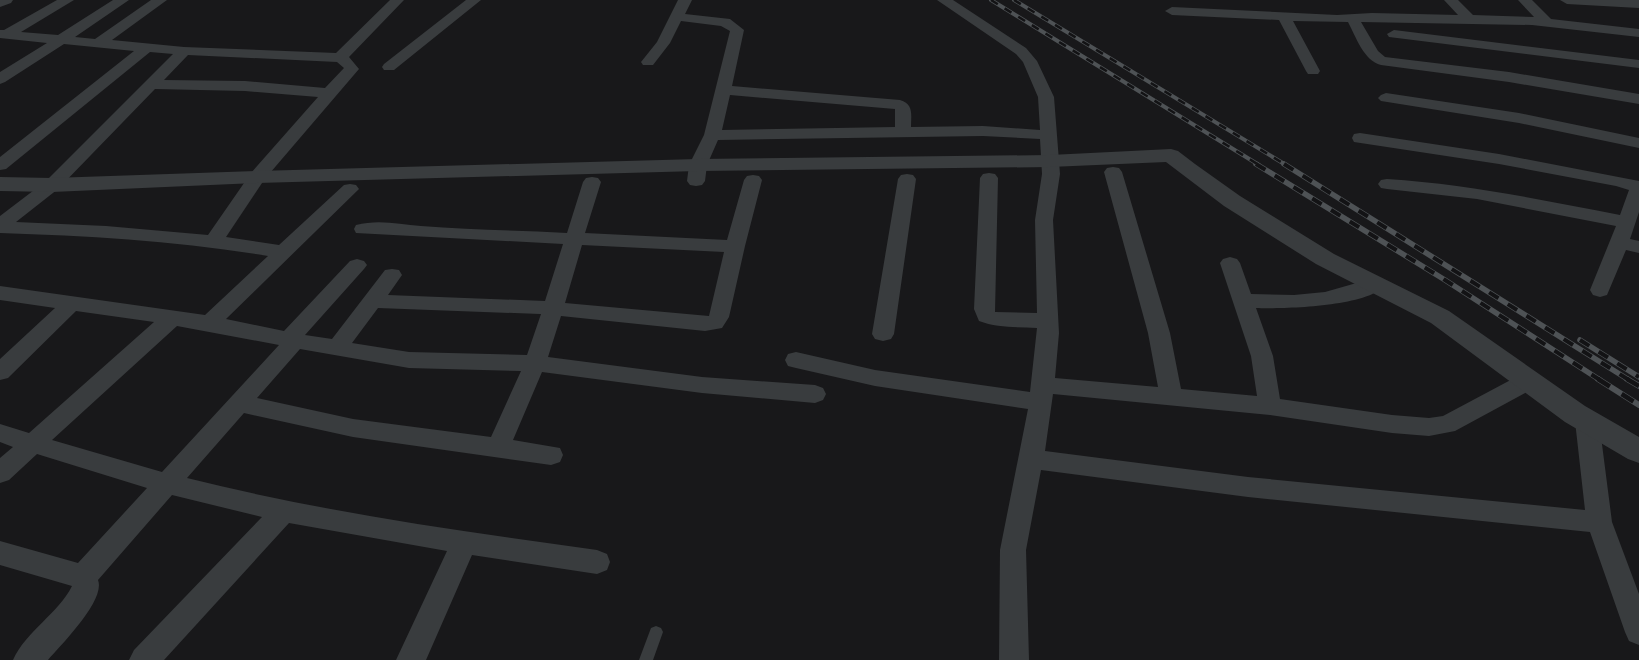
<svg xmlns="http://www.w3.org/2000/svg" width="1639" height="660" font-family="'PT Sans Narrow',sans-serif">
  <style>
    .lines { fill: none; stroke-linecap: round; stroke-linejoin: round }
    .service { fill: #393c3e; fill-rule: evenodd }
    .minor { fill: #393c3e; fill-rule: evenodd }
    .tertiary { fill: #393c3e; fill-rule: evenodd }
    .rail-far2-casing { stroke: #4e5255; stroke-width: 4 }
    .rail-far1-casing { stroke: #4e5255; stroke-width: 5.5 }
    .rail-casing { stroke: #4e5255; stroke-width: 6 }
    .rail-far2 { stroke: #131315; stroke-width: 2.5; stroke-dasharray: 8; stroke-linecap: butt }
    .rail-far1 { stroke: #131315; stroke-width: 4; stroke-dasharray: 11; stroke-linecap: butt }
    .rail { stroke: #131315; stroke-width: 4.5; stroke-dasharray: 14; stroke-linecap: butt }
  </style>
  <rect width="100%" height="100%" fill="#18181a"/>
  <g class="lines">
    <path class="service" d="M656 626 661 628 663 632 653 660H639L651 628Z"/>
    <path class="minor" d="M0 0H13L11 3 0 7Z
      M57 0H74L21 32 58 35 113 0H129L75 37 95 39 151 0H167L112 40 184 47 336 53 390 0H404L349 57 359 69 264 180 226 237 279 245 344 185 350 184 356 185 359 189 226 319 284 331 350 261 357 259 364 261 367 265 364 269 305 335 332 339 385 270 392 269 399 270 402 275 388 295 545 301 563 244 356 233 354 229 356 225C378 219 399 224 421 226 469 230 518 230 567 233L583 182 586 178 592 177 598 178 601 182 585 233 727 240 744 180 747 176 753 175 759 176 762 180 745 246 729 317 722 328 705 331 561 316 548 357 702 377 815 385 823 388 826 394 823 400 815 403 702 393 542 372 513 440 560 448 563 455 560 462 551 465 353 437 244 413 187 478C322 512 460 531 597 550L607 554 610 562 607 570 597 574 472 555 426 660H396L447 551 289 523 164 660H129L134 650 262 517 172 495 98 580C106 600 61 645 48 660H13C26 631 58 614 72 586L0 565V541L78 563 147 488 37 454 9 480 0 483V458L13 447 0 442V424L29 433 154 322 76 311 8 378 0 380V359L55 308 0 300V286L205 315 268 256C179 241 90 236 0 233V216L46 181 173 54 150 52 6 169 0 170V157L134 51 64 44 5 82 0 84V72L47 43 0 38V30H4ZM188 55 337 62 344 68 325 88 245 81 164 80ZM155 89 245 91 318 97 251 173 208 235 106 226 16 222 58 189ZM582 245 724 252 709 316 565 303ZM378 308 540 314H541L527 355 409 352 352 343ZM177 326 279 345 162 472 52 440ZM300 349 409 368 521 371 491 437 353 419 257 398Z
      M466 0H481L394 70H384L382 67 384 64Z
      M678 0H692L685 14 730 19 744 30 732 86 900 100C914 104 911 115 911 127L983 126 1040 130 1038 97 1023 62 1016 54 937 0H953L1026 48 1037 61 1054 97 1060 174 1053 220 1059 333 1055 378 1158 387 1148 333 1104 172 1107 168 1113 167 1119 168 1122 172 1170 333 1181 389 1257 396 1251 356 1220 263 1223 259 1230 257 1237 259 1240 263 1251 294 1294 295 1325 292 1374 278 1381 280 1384 285C1370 307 1281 309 1256 308L1273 356 1280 399 1392 415 1429 418 1443 416 1520 375 1528 373 1536 375 1539 381 1536 387 1455 431 1429 436 1392 433 1270 415 1053 394 1045 451 1248 477 1585 510 1575 421 1579 415 1587 412 1595 415 1599 421 1612 522 1639 594V645L1629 641 1625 632 1590 532 1248 497 1041 470 1026 550 1029 660H999L1000 550 1028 409 875 386 796 368 788 366 785 360 788 354 796 352 875 370 1030 392 1037 328C1017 327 997 328 979 321L974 309 980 178 983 174 989 173 995 174 998 178 995 312 1037 313 1035 220 1042 174 1040 139 983 136 718 140 707 165 705 181 702 185 696 186 690 185 687 181 689 165 704 135 730 31 721 26 681 21 670 43 653 65H643L641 62 657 42ZM730 95 895 109V127L722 130Z
      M1444 0H1458L1473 15 1534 17 1518 0H1532L1551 19 1639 29V37L1532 25 1361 22 1378 51 1385 57 1509 72 1639 94V104L1509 82 1381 65C1364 61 1356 37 1348 22L1293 21 1320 71 1318 74H1308L1306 71 1279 20 1172 15 1165 11 1172 7 1337 15 1372 13 1458 15Z
      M1560 0H1639V8L1567 4Z
      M1394 30 1639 60V68L1389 37 1387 34Z
      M1386 93 1519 113 1639 138V148L1519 123 1381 101 1378 98 1381 95Z
      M1360 133 1499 154 1639 181V212L1630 239 1639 241V253L1626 250 1607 295 1600 297 1593 295 1590 290 1616 226 1477 199 1387 189 1381 188 1378 184 1381 180 1387 179C1466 184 1542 200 1620 215L1629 190 1616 186 1499 164 1354 142 1352 138 1354 134Z
      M907 174 913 175 916 179 894 334 891 339 883 341 875 339 872 334 898 179 901 175Z"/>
    <path class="tertiary" d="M1171 149 1178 151 1195 164 1240 196 1334 254 1449 311 1585 406 1639 437V463L1628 459 1565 422 1431 323 1316 264 1224 206 1166 162 1050 167 698 171 257 183 52 192 0 191V177L52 178 257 171 698 159 1050 155Z"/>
    <defs>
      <path id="rail-far2" d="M991 0 1259 165
        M1014 0 1286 165"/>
      <path id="rail-far1" d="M1256 164 1445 280 1600 380
        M1284 164 1629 380
        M1580 340 1639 377"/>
      <path id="rail" d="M1598 379 1639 405
        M1627 379 1639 386"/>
    </defs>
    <use href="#rail-far2" class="rail-far2-casing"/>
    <use href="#rail-far1" class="rail-far1-casing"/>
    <use href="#rail" class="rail-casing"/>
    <use href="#rail-far2" class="rail-far2"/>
    <use href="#rail-far1" class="rail-far1"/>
    <use href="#rail" class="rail"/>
  </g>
</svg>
